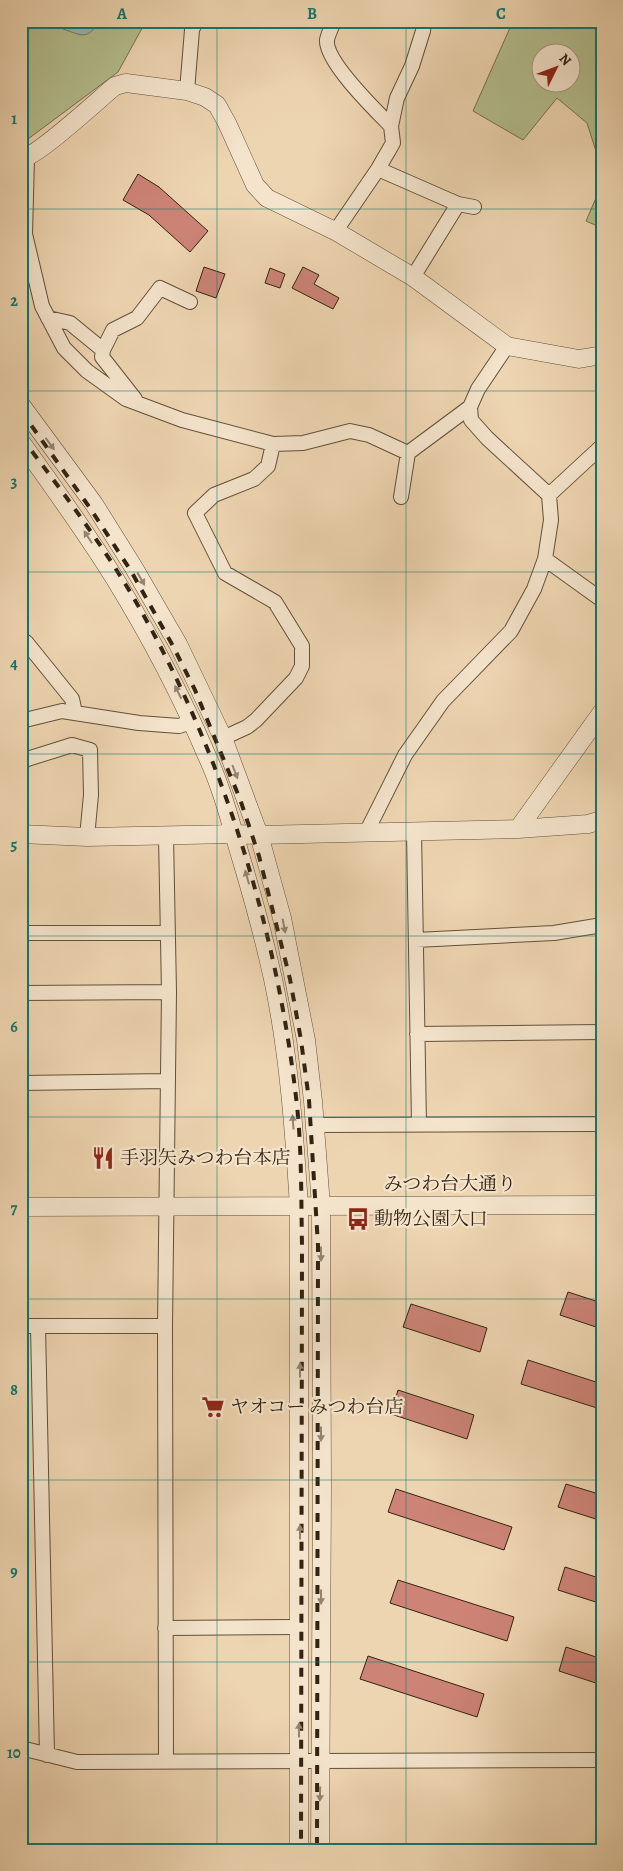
<svg xmlns="http://www.w3.org/2000/svg" width="623" height="1871" font-family="Alegreya,'Noto Serif JP',serif">
  <style>
    .green { fill: #b4be8f; stroke: #747050; fill-rule: evenodd }
    .water { fill: #99b9ac; stroke: #707d6e }
    .building { fill: #cd8477; stroke: #332312 }
    .lines { fill: none; stroke-linecap: round; stroke-linejoin: round }
    .minor-casing { stroke: #62503a; stroke-width: 16 }
    .tertiary-casing { stroke: #62503a; stroke-width: 19 }
    .minor { stroke: #f4e4cc; stroke-width: 14 }
    .tertiary { stroke: #f4e4cc; stroke-width: 18 }
    .rail { stroke: #332312; stroke-width: 4; stroke-dasharray: 9 9; stroke-linecap: butt }
    .oneway { fill: #94846f }
    .grid { fill: none; stroke: #0f766e; stroke-width: 1; stroke-opacity: 0.55 }
    .labels { text-anchor: middle; dominant-baseline: central; stroke-width: 4.5; stroke-linejoin: round; paint-order: stroke }
    .poi-label { font-size: 19px; fill: #332312; stroke: #f4e4cc; text-anchor: start }
    .street-label { font-size: 19px; fill: #332312; stroke: #f4e4cc }
    .neatline { fill: none; stroke: #0f766e; stroke-width: 2 }
    .grid-label { font-size: 16px; text-anchor: middle; font-weight: bold; fill: #0f766e }
  </style>
  <rect width="100%" height="100%" fill="#eed5b1"/>
  <filter id="stains"><feTurbulence type="fractalNoise" baseFrequency=".004" numOctaves="4"/><feColorMatrix values="0 0 0 0 .2 0 0 0 0 .09 0 0 0 0 .02 0 0 0 .5 -.17"/></filter>
  <radialGradient id="worn" r=".72"><stop offset=".6" stop-color="#630" stop-opacity="0"/><stop offset="1" stop-color="#630" stop-opacity=".3"/></radialGradient>
  <path class="green" d="M21 21H146L118 72 24 142H21Z
    M513 21H602V170L587 123 557 98 523 140 473 111ZM540 52H570V82H540Z
    M602 184V228L586 221Z"/>
  <path class="water" d="M59 21H100C87 40 83 36 63 29Z"/>
  <path class="building" d="M138 174 159 187 208 231 190 252 149 215 123 200Z
    M204 267 225 274 216 298 196 291Z
    M303 267 319 275 314 284 339 298 333 309 292 288Z
    M270 268 285 274 280 288 265 283Z
    M568 1292 602 1303V1329L560 1315Z
    M411 1304 487 1328 480 1352 403 1327Z
    M528 1360 602 1384V1394L597 1408 521 1384Z
    M398 1390 474 1415 467 1439 391 1414Z
    M566 1484 602 1495V1521L558 1507Z
    M396 1489 512 1527 504 1550 388 1512Z
    M565 1567 602 1579V1604L558 1590Z
    M398 1580 514 1617 507 1641 390 1603Z
    M566 1647 602 1659V1685L559 1671Z
    M368 1656 484 1694 477 1717 360 1679Z"/>
  <g class="lines">
    <defs>
      <path id="minor" d="M334 21C332 27 328 34 327 40 325 61 376 111 391 126
        M187 91 192 30 196 21
        M27 158 25 234 42 306 64 348 87 371 126 399 182 420 273 444 303 443 350 431 369 435 408 453
        M378 169 458 204 474 207
        M337 232V229L378 169 393 143 391 126 397 98 412 66 423 31 424 21
        M413 277 458 204
        M48 318 70 323 103 350
        M135 399 102 357 103 350 113 330 137 318 160 288 190 302
        M549 495 602 446
        M401 497 408 453 470 407
        M545 559 602 600
        M21 643 26 642 72 699 75 713
        M21 721 62 711 139 723 179 726 191 722
        M223 738 247 727 256 720 296 678 302 666V646L275 602 225 573 195 513 214 495 254 479 268 466 273 444
        M21 761 72 745 90 750 91 795 87 837
        M414 832 419 1124
        M366 833 405 755 443 701 511 631 534 589 545 559 551 520 549 495 487 438 471 420 470 407 478 389 507 346
        M166 836 169 992 165 1326 166 1761
        M21 933H167
        M416 940 554 933 602 925
        M21 993 169 992
        M417 1034 602 1032
        M21 1083 167 1081
        M314 1125 602 1124
        M21 1326H165
        M38 1326 47 1755
        M165 1628 300 1627
        M21 1748 77 1762 602 1760"/>
      <path id="tertiary" d="M21 159C38 156 98 100 115 86L126 83 187 91 205 97 217 105 227 123 255 185 267 198 337 232 413 277 507 346 579 359 602 355
        M21 405 94 504 134 568 178 644 223 738 259 835 282 918 306 1040 313 1101 321 1206 322 1489 320 1850
        M21 442C53 487 86 532 115 579 150 636 181 695 207 756 222 788 231 824 241 858 253 898 264 938 273 979 289 1054 294 1130 299 1206V1850
        M518 829 602 712
        M21 834 87 837 234 834 259 835 518 829 588 824 602 820
        M21 1207 602 1205"/>
    </defs>
    <use href="#minor" class="minor-casing"/>
    <use href="#tertiary" class="tertiary-casing"/>
    <use href="#minor" class="minor"/>
    <use href="#tertiary" class="tertiary"/>
    <path class="rail" d="M21 411 90 508 131 571 173 646 195 690 240 799 259 856 290 979 301 1040 309 1100 318 1245 317 1850
      M21 437C60 488 99 540 132 595 220 745 276 924 296 1097 302 1146 301 1196 302 1246L301 1850"/>
  </g>
  <defs><path id="oneway-solid" d="M-6-.8H1V-3.2L6.5 0L1 3.2V.8H-6Z" transform="scale(1.25)"/></defs>
  <g class="oneway">
    <use href="#oneway-solid" transform="translate(50 444) rotate(54)"/>
    <use href="#oneway-solid" transform="translate(88 537) rotate(-123)"/>
    <use href="#oneway-solid" transform="translate(141 579) rotate(60)"/>
    <use href="#oneway-solid" transform="translate(178 692) rotate(-116)"/>
    <use href="#oneway-solid" transform="translate(235 772) rotate(69)"/>
    <use href="#oneway-solid" transform="translate(247 877) rotate(-106)"/>
    <use href="#oneway-solid" transform="translate(284 926) rotate(79)"/>
    <use href="#oneway-solid" transform="translate(293 1122) rotate(-94)"/>
    <use href="#oneway-solid" transform="translate(321 1254) rotate(90)"/>
    <use href="#oneway-solid" transform="translate(300 1370) rotate(-90)"/>
    <use href="#oneway-solid" transform="translate(321 1434) rotate(90)"/>
    <use href="#oneway-solid" transform="translate(300 1532) rotate(-90)"/>
    <use href="#oneway-solid" transform="translate(321 1597) rotate(90)"/>
    <use href="#oneway-solid" transform="translate(299 1730) rotate(-90)"/>
    <use href="#oneway-solid" transform="translate(320 1794) rotate(91)"/>
  </g>
  <path class="grid" d="M217 21V1850M406 21V1850M21 209H602M21 391H602M21 572H602M21 754H602M21 936H602M21 1117H602M21 1299H602M21 1480H602M21 1662H602"/>
  <defs>
    <symbol id="restaurant-bare" viewBox="-9 -9 18 18"><path d="M-5-6h1v4h1v-4h1v4h1v-4h1v5L-1.5 .5V6h-2V.5L-5-1ZM5-6V6H3V1.5H1.5Q1.5-4 5-6Z" fill="#8f2418" stroke="#f4e4cc" stroke-width="2.5" paint-order="stroke"/></symbol>
    <symbol id="bus-bare" viewBox="-9 -9 18 18"><path d="M-5-6H5V4H4V6H2V4H-2V6H-4V4H-5ZM-3.5-4V0h7V-4ZM-3.5 1.2v1.5H-2V1.2ZM2 1.2v1.5H3.5V1.2Z" fill="#8f2418" stroke="#f4e4cc" stroke-width="2.5" paint-order="stroke"/></symbol>
    <symbol id="supermarket-bare" viewBox="-9 -9 18 18"><path d="M-6-5.5h2.5l.6 2H6L4.5 2H-2.5L-4.4-4H-6ZM-1.5 3.2a1.3 1.3 0 1 0 .1 0ZM3 3.2a1.3 1.3 0 1 0 .1 0Z" fill="#8f2418" stroke="#f4e4cc" stroke-width="2.5" paint-order="stroke"/></symbol>
  </defs>
  <g fill-rule="evenodd">
    <use href="#restaurant-bare" x="87" y="1142" width="32" height="32"/>
    <use href="#bus-bare" x="342" y="1203" width="32" height="32"/>
    <use href="#supermarket-bare" x="197" y="1391" width="32" height="32"/>
  </g>
  <g class="labels">
    <g class="poi-label">
      <text x="120" y="1158">手羽矢みつわ台本店</text>
      <text x="374" y="1219">動物公園入口</text>
      <text x="230" y="1407">ヤオコー みつわ台店</text>
    </g>
    <g class="street-label">
      <text x="450" y="1184">みつわ台大通り</text>
    </g>
  </g>
  <rect width="623" height="1871" fill="none" stroke="#eed5b1" stroke-width="55"/>
  <g transform="translate(556 68) rotate(48)"><circle r="24" fill="#f4e4cc" stroke="#a79782"/>
  <path d="M0-4L9 19L0 12L-9 19Z" fill="#8f2418"/>
  <text y="-8" font-size="14" font-weight="bold" text-anchor="middle" fill="#332312">N</text>
  </g>
  <rect x="28" y="28" width="568" height="1816" class="neatline"/>
  <g class="grid-label">
    <text x="122" y="19">A</text>
    <text x="312" y="19">B</text>
    <text x="501" y="19">C</text>
    <text x="14" y="124">1</text>
    <text x="14" y="306">2</text>
    <text x="14" y="487">3</text>
    <text x="14" y="669">4</text>
    <text x="14" y="850">5</text>
    <text x="14" y="1032">6</text>
    <text x="14" y="1214">7</text>
    <text x="14" y="1395">8</text>
    <text x="14" y="1577">9</text>
    <text x="14" y="1758">10</text>
  </g>
  <rect width="100%" height="100%" filter="url(#stains)"/>
  <rect width="100%" height="100%" fill="url(#worn)"/>
</svg>
